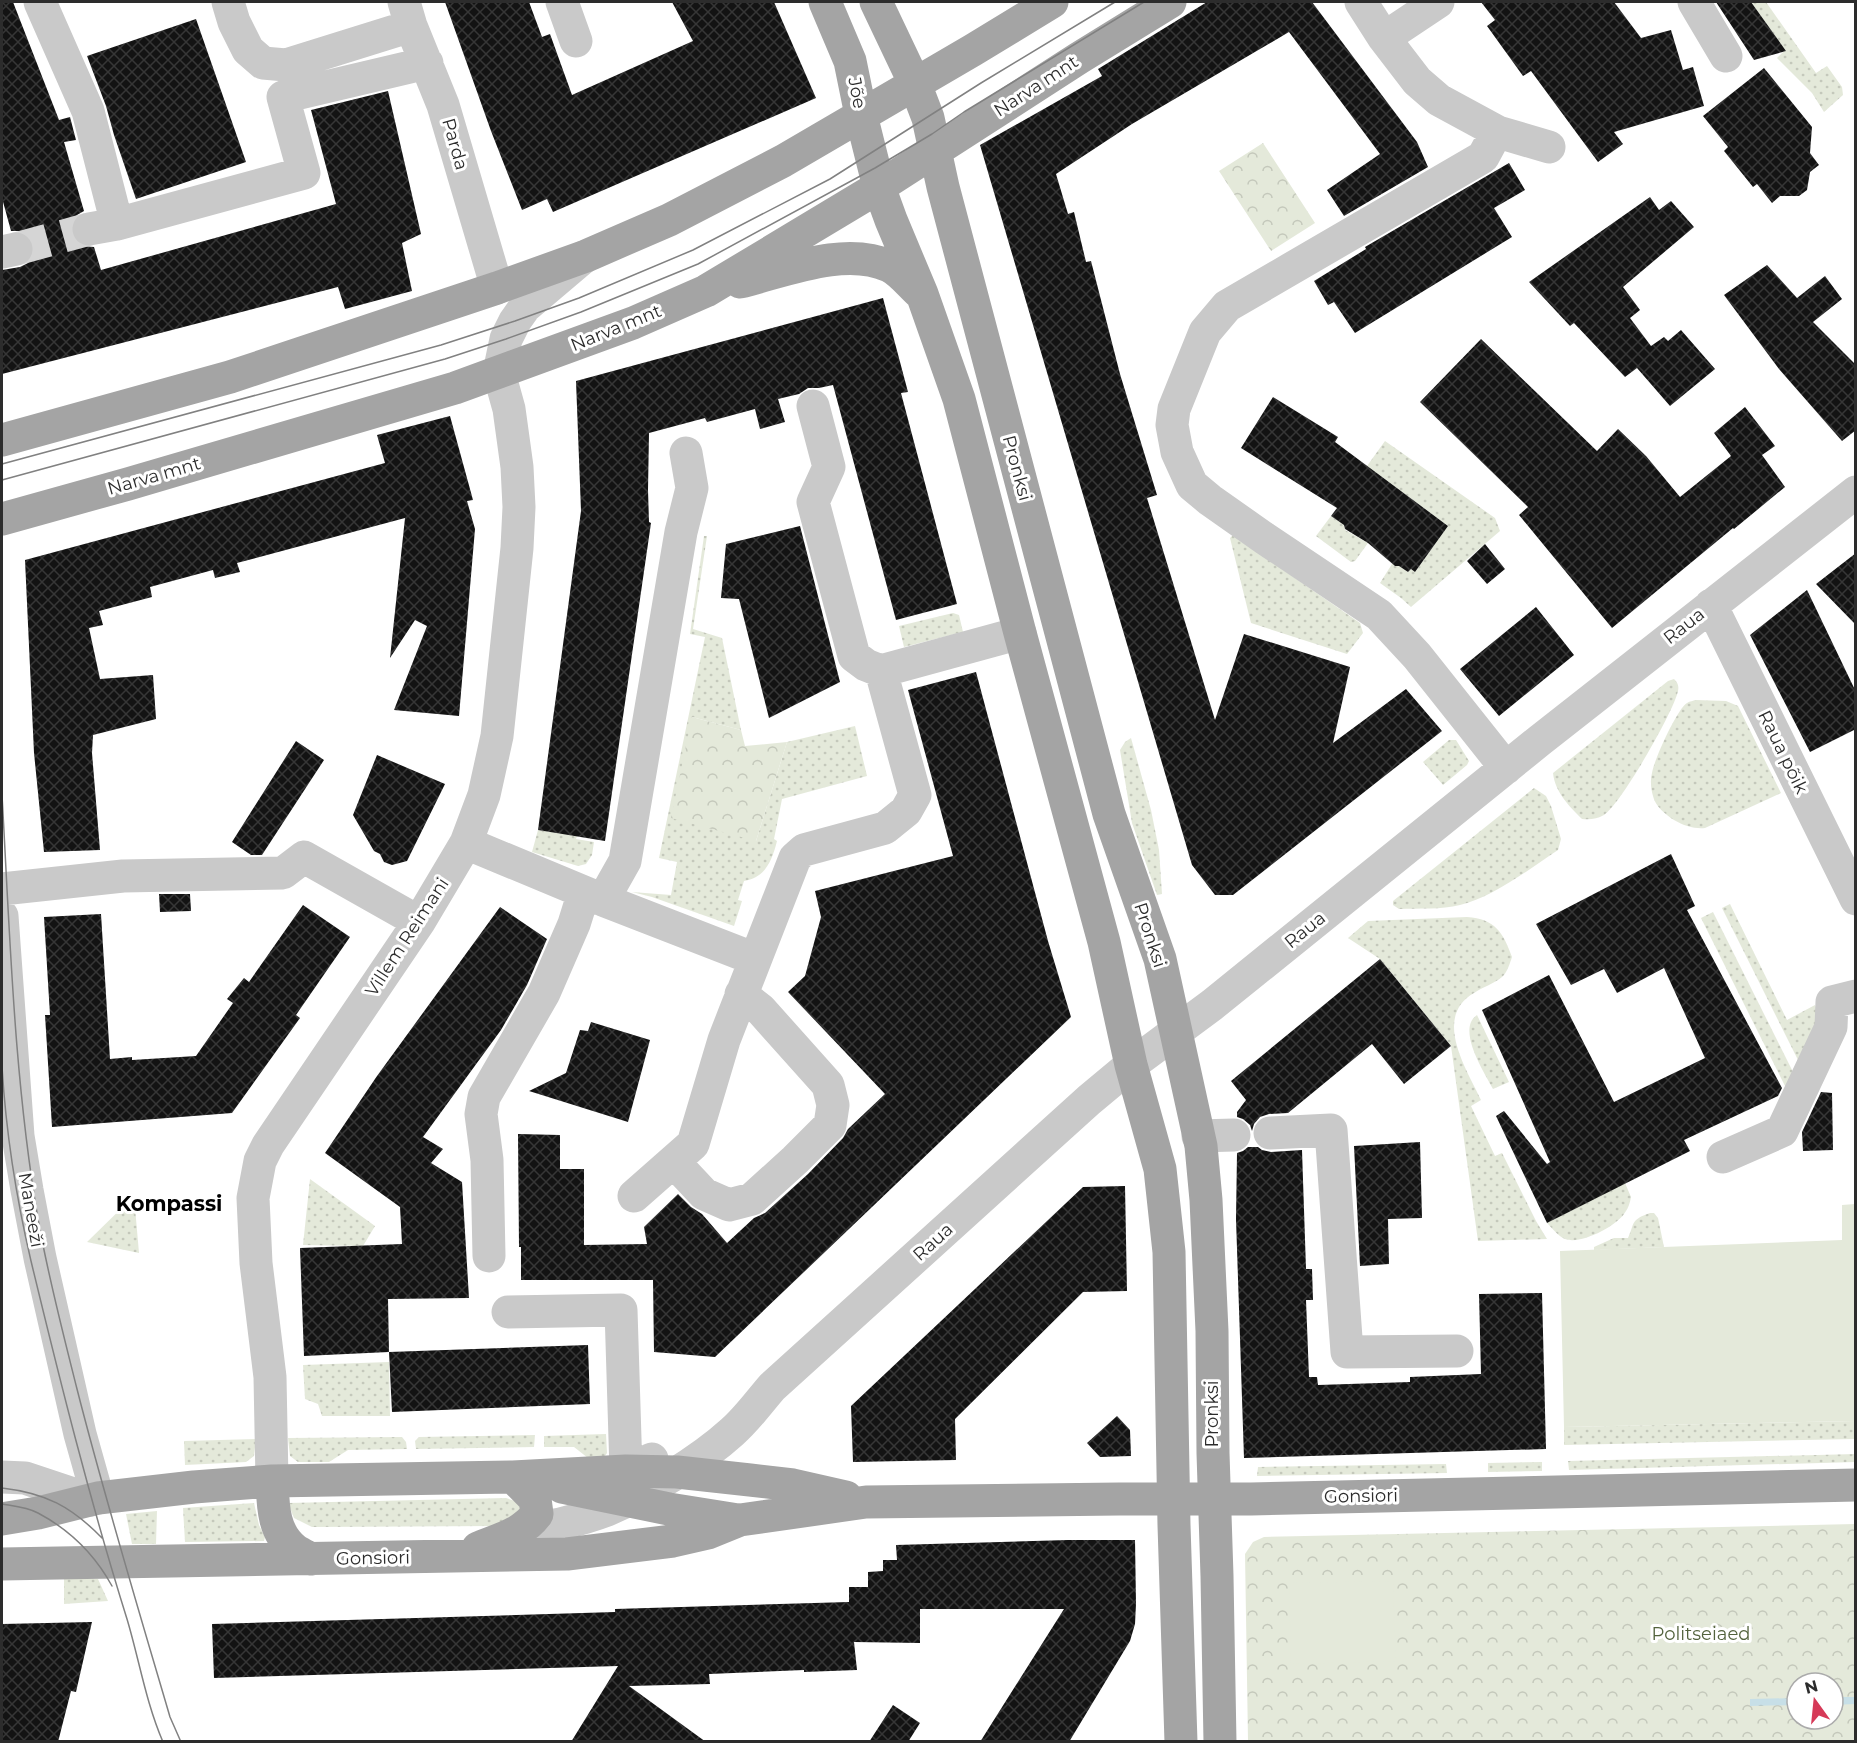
<svg xmlns="http://www.w3.org/2000/svg" width="1857" height="1743" font-family="Montserrat,sans-serif">
  <style>
    .grass { fill: url(#grass-dots) }
    .park { fill: url(#park-crowns); fill-rule: evenodd }
    .pitch { fill: #e4e9da }
    .water { fill: url(#water-ripples) }
    .building { fill: url(#building-cross-hatch) }
    .lines { fill: none; stroke-linecap: round; stroke-linejoin: round }
    .minor-tunnel { stroke: #d5d5d5; stroke-width: 33; stroke-dasharray: 33 16; stroke-linecap: butt }
    .minor { stroke: #c9c9c9; stroke-width: 33 }
    .major { stroke: #a4a4a4; stroke-width: 33 }
    .tram { stroke: #818181; stroke-width: 1.5 }
    .labels { text-anchor: middle; dominant-baseline: central; stroke-width: 6; stroke-linejoin: round; paint-order: stroke }
    .street-label { font-size: 18px; fill: #2c2c2c; stroke: #fff }
    .park-label { font-size: 18px; fill: #53633d; stroke: #fff }
    .quarter-label { font-size: 21px; font-weight: bold; fill: #000; stroke: #fff }
  </style>
  <defs>
    <pattern id="grass-dots" width="8" height="8" patternUnits="userSpaceOnUse" patternTransform="scale(1.5)"><rect width="8" height="8" fill="#e4e9da"/><path d="M2 2h.1M6 6h.1" fill="none" stroke="#c4c8bb" stroke-width="1.8" stroke-linecap="round"/></pattern>
    <pattern id="park-crowns" width="20" height="18" patternUnits="userSpaceOnUse" patternTransform="scale(1.5)"><rect width="20" height="18" fill="#e4e9da"/><path d="M2 6a3 3 0 1 1 6 0M12 15a3 3 0 1 1 6 0" fill="none" stroke="#c4c8bb"/></pattern>
    <pattern id="water-ripples" width="26" height="14" patternUnits="userSpaceOnUse" patternTransform="scale(1.5)"><rect width="26" height="14" fill="#c7dfe7"/><path d="M2 4q2-2 4 0t4 0M15 11q2-2 4 0t4 0" fill="none" stroke="#abc0c6"/></pattern>
    <pattern id="building-cross-hatch" width="8" height="8" patternUnits="userSpaceOnUse" patternTransform="scale(1.5)"><rect width="8" height="8" fill="#131313"/><path d="M0 0l8 8M0 8l8-8" fill="none" stroke="#363636"/></pattern>
  </defs>
  <rect width="100%" height="100%" fill="#fff"/>
  <path class="grass" d="M1751 2H1766L1816 73 1827 66 1842 87 1843 95 1824 112 1812 93 1777 58 1785 50Z
    M1385 441 1495 518 1500 531 1411 607 1401 598 1380 583 1392 564 1399 566 1408 572 1411 569 1415 572 1448 526 1367 466Z
    M1331 516 1344 525 1345 530 1368 543 1355 561 1351 562 1316 536Z
    M1233 535 1360 623 1363 633 1347 654 1251 623 1230 538Z
    M704 536H707L693 629 722 638 741 730 692 717 756 841 787 742 855 726 867 776 782 799 774 839 777 841C772 861 765 878 744 881L738 900 742 901 734 926 652 897 632 892 671 895 677 862 659 858 705 637 690 634Z
    M953 613 959 615 963 632 904 647 899 626Z
    M1674 679C1678 683 1679 686 1678 691 1674 711 1621 804 1604 815 1597 819 1590 820 1582 819 1569 806 1555 792 1553 773L1668 681Z
    M1696 700 1726 701 1738 706 1781 793 1705 828C1695 829 1684 826 1674 820 1666 815 1655 806 1653 796 1651 789 1650 780 1652 773 1654 760 1677 709 1687 703 1690 701 1693 701 1696 700Z
    M1131 738 1151 810 1159 850 1162 894 1157 895 1132 823 1120 750 1125 742Z
    M1449 740H1456L1469 761 1467 765 1443 785 1423 762Z
    M1534 788 1546 796 1551 806 1561 839 1558 850C1531 868 1492 898 1460 905 1441 910 1419 908 1399 909L1393 905V901Z
    M538 830 577 836 576 839 594 842 592 855 586 864 578 866 532 852Z
    M1730 904 1787 1020 1815 1005 1819 1015 1800 1064 1722 908Z
    M1713 912 1795 1076 1787 1090 1701 918Z
    M1467 917C1495 919 1503 932 1512 957 1510 963 1507 973 1502 977 1494 984 1482 987 1474 993 1432 1017 1467 1070 1481 1100L1471 1106 1495 1156 1502 1153 1536 1221 1547 1239 1478 1241 1451 1046 1380 959 1348 938 1368 921Z
    M1477 1015 1509 1082 1493 1089C1484 1072 1456 1029 1477 1015Z
    M310 1179 375 1226 363 1246 303 1245Z
    M1625 1183 1631 1197C1630 1203 1628 1209 1624 1214 1615 1227 1580 1245 1565 1239 1558 1236 1552 1228 1547 1223Z
    M134 1196 139 1253 87 1242Z
    M1650 1213H1654L1658 1218 1664 1247 1594 1250V1247L1614 1238H1628C1635 1223 1630 1220 1650 1213Z
    M389 1362 390 1416H322L318 1404 305 1399 303 1365Z
    M1855 1421V1439L1564 1445V1427Z
    M606 1434 607 1453 605 1456 588 1458 574 1447H544V1436Z
    M535 1435 534 1447 416 1449 415 1441 419 1437Z
    M402 1437 406 1442 407 1449 348 1450 329 1462H298L290 1456 288 1438Z
    M256 1439 254 1456 246 1462 185 1465 184 1441Z
    M1856 1454 1855 1462 1569 1470 1568 1461Z
    M1542 1462V1471L1488 1472V1463Z
    M1446 1464 1447 1473 1257 1476 1258 1467Z
    M506 1498 518 1502 523 1510 497 1526 312 1527 294 1518 288 1503Z
    M254 1503 259 1525 265 1537 264 1541 185 1542 183 1508Z
    M157 1511 156 1544H132L126 1514Z
    M64 1578 98 1579 108 1601 64 1604Z"/>
  <path class="park" d="M1263 143 1315 223 1271 251 1219 171Z
    M692 717 741 730 745 746 787 742 756 841 671 818Z
    M1855 1524V1741H1248L1245 1554 1253 1542 1264 1537ZM1797 1683H1833V1719H1797Z"/>
  <path class="pitch" d="M1855 1204V1421L1564 1427 1560 1251 1842 1240V1205Z
    M1393 1581 1396 1661 1291 1664 1289 1583Z"/>
  <path class="water" d="M1833 1697H1855V1704L1833 1705Z
    M1797 1698V1705L1750 1706V1699Z"/>
  <path class="building" d="M2 2H13L59 120 70 117 76 140 64 142 84 211 77 215 72 222 71 233 75 241 82 246 94 247 101 270 336 204 311 110 388 91 421 234 402 243 412 291 345 309 338 287 2 374V270L20 267 28 263 34 255V246L30 237 22 231H11L2 198Z
    M445 2H529L542 37 550 34 572 95 693 41 672 2H774L816 98 553 212 547 199 522 210 491 131Z
    M1207 2H1312L1417 142 1428 167 1344 216 1327 190 1380 154 1289 32 1132 124 1056 174 1068 214 1074 212 1086 262 1091 261 1120 374 1157 495 1147 498 1215 720 1244 634 1350 667 1333 743 1406 689 1442 731 1233 895H1215L1192 865 980 145 1102 76 1098 69Z
    M1481 2H1614L1641 38 1671 30 1683 70 1693 67 1704 106 1614 132 1623 144 1598 162 1531 71 1523 76 1487 26 1495 20Z
    M1716 2H1751L1786 51 1754 60Z
    M196 19 246 162 136 199 114 135 106 106 87 56Z
    M1764 68 1812 127 1810 153 1819 165 1810 172 1807 190 1799 196H1780L1772 203 1757 184 1753 187 1724 151 1728 147 1703 116Z
    M1509 163 1525 190 1494 208 1512 237 1355 333 1334 302 1328 305 1314 281 1366 249 1365 247Z
    M1650 197 1659 210 1671 201 1694 227 1623 287 1640 310 1630 318 1651 346 1664 337 1668 341 1681 330 1715 369 1670 406 1637 368 1625 377 1574 323 1570 326 1529 282Z
    M1767 265 1797 298 1825 276 1842 299 1813 322 1856 365V430L1842 441 1779 369 1724 295Z
    M883 298 908 392 901 393 957 604 896 620 833 385 819 388H808L799 394 778 399 785 422 760 429 755 409 707 422 705 418 649 433 648 490 649 522 651 523 605 841 538 830 581 511 576 381Z
    M1481 339 1597 451 1618 429 1646 456 1680 497 1731 456 1714 433 1745 407 1775 446 1762 455 1785 487 1734 529 1733 528 1612 628 1519 515 1528 507 1420 402Z
    M1273 397 1338 437 1335 442 1448 526 1415 572 1411 569 1408 572 1399 566H1395L1368 543 1345 529 1344 525 1331 516 1337 508 1241 448Z
    M450 416 473 500 467 501 475 529 459 716 394 710 427 626 415 620 390 658 405 518 237 563 240 572 215 578 213 570 150 587 152 597 99 611 103 625 89 628 100 679 153 675 156 719 93 735 92 753 100 850 44 852 34 753 25 560 385 463 377 435Z
    M800 526 840 682 769 718 739 599 721 598 726 544Z
    M1485 544 1505 569 1487 584 1467 561Z
    M1856 553V625L1816 584Z
    M1807 590 1856 692V729L1810 752 1750 635Z
    M1536 607 1574 655 1499 716 1460 669Z
    M976 672 1048 941 1071 1017 715 1357 654 1352 653 1280H521V1247H519L518 1134 560 1135V1169H584V1245L647 1244 644 1227 678 1194 691 1207 702 1214 727 1243 754 1218 765 1213 808 1174 843 1138 848 1129 885 1094 788 992 805 976 821 917 815 891 953 856 908 690Z
    M296 741 324 760 262 855H251L232 842Z
    M377 755 445 784 407 861 392 865 384 862 380 854 374 851 353 815Z
    M1671 854 1695 906 1687 910 1782 1088 1778 1096 1684 1140 1690 1151 1547 1223 1496 1116 1504 1111 1547 1164 1550 1162 1482 1010 1549 975 1614 1102 1705 1058 1664 968 1617 993 1604 969 1571 985 1536 924Z
    M159 894H190L191 911 160 912Z
    M303 905 350 937 296 1015 300 1018 232 1113 52 1127 45 1015H50L44 917 101 914 110 1059 132 1057V1060L196 1056 233 1003 227 999 244 978 249 982Z
    M500 907 547 939 527 985 501 1030 423 1137 443 1149 431 1163 462 1182 469 1298 388 1299 389 1352 304 1356 300 1248 402 1244 400 1207 325 1153 377 1076Z
    M1380 959 1451 1046 1404 1084 1372 1044 1288 1113 1269 1114 1260 1117 1254 1124 1252 1131 1250 1125 1243 1119 1237 1117V1112L1246 1100 1231 1081Z
    M591 1022 650 1040 628 1122 529 1091 566 1073 580 1030 588 1031Z
    M1821 1092 1832 1093 1833 1150 1803 1151 1802 1132Z
    M1420 1142 1422 1218 1388 1219 1389 1264 1360 1266 1354 1146Z
    M1248 1147H1258L1262 1150 1271 1152 1302 1150 1306 1269H1312L1313 1300H1306L1309 1377H1317L1318 1385 1410 1382V1377L1481 1374 1479 1294 1542 1293 1546 1449 1244 1458 1236 1219 1237 1153 1243 1151Z
    M1125 1186 1127 1291 1083 1292 955 1419 956 1460 853 1462 851 1406 1083 1187Z
    M588 1345 590 1404 392 1412 389 1352Z
    M1117 1416 1130 1430 1131 1456 1100 1457 1087 1443Z
    M1068 1540H1135L1136 1604 1135 1624 1130 1641 1069 1742H980L1064 1609H920V1643L854 1642 857 1670 804 1672V1670L709 1674 710 1684 629 1686 706 1742H571L618 1666 214 1678 212 1624 615 1612V1609L849 1602V1587H868V1572L883 1571V1560H897L896 1545Z
    M92 1622 76 1692 71 1691 58 1742H2V1624Z
    M893 1705 920 1723 908 1742H869Z"/>
  <g class="lines">
    <path class="minor-tunnel" d="M16 249 89 229"/>
    <path class="minor" d="M40 2 88 111 117 224 304 173 283 97 427 63
      M228 2 234 22 248 50 263 63 286 65 411 26
      M404 2 411 26 443 105 497 288
      M562 2 576 41
      M1361 2 1384 38 1417 81 1439 100 1498 132 1549 147
      M1694 2 1726 56
      M1384 38 1438 2
      M1490 144 1483 157 1227 306 1205 332 1174 409 1172 425 1177 452 1192 485 1210 500 1264 538 1379 615 1417 656 1506 768
      M89 229 117 224
      M2 252 16 249
      M813 406 829 467 813 502 854 656 866 665 881 671
      M1711 605 1856 899
      M466 843 603 900 755 959
      M2 889 123 876 283 873 304 857 419 922
      M603 900 625 861 681 532 692 488 686 453
      M2 916 18 1136 27 1190 40 1258 80 1434 98 1498
      M1270 1133 1331 1130 1347 1352 1457 1351
      M1198 1136 1234 1135
      M1723 1157 1782 1131 1831 1027 1832 1002 1856 996
      M674 1162 704 1194 729 1205 752 1199 795 1160 830 1125 833 1105 828 1085 761 1010 741 994
      M634 1196 693 1144 724 1040 795 858 804 850 885 828 906 811 915 795 881 671 1020 633
      M489 1256 487 1160 481 1114 484 1097 544 993 574 924 584 892
      M508 1312 621 1310 626 1471 652 1459
      M2 1477 25 1478 91 1500
      M272 1481 270 1377 256 1263 253 1198 260 1161 268 1145 419 922 466 843 484 795 497 736 517 548 519 507 517 467 509 409 499 373 506 339 515 321 525 307 584 257
      M517 1533C547 1527 578 1521 607 1510 647 1493 700 1461 732 1432 747 1419 759 1402 772 1387L1089 1100 1131 1065 1212 1005 1539 741 1856 492"/>
    <path class="major" d="M825 2 850 61 861 115 879 187 891 220 922 294 959 399 1020 633 1104 942 1131 1065 1160 1169 1169 1252 1174 1525 1181 1742
      M876 2 915 84 928 118 943 187 1109 814 1160 959 1201 1146 1206 1200 1212 1331 1213 1453 1217 1576 1220 1742
      M740 282C785 271 845 246 889 266 900 271 911 285 920 293
      M2 440 230 377 497 288 586 256 669 220 783 161 973 50 1052 2
      M2 519 128 484 455 388 633 323 706 291 879 187 1079 58 1170 2
      M272 1481C273 1506 273 1532 294 1549 298 1553 305 1555 311 1559
      M562 1487 669 1509 738 1520
      M2 1519 38 1513 98 1498 194 1487 272 1481 513 1477 626 1471 677 1472 750 1480 793 1485 846 1497
      M478 1548C500 1539 522 1534 537 1514L535 1499 513 1477
      M2 1564 567 1554 673 1541 708 1533 740 1520 866 1502 1119 1499H1251L1856 1485"/>
    <path class="tram" d="M2 464 441 345 515 321 579 298 693 250 830 179 981 83 1115 2
      M2 480 445 359 506 339 581 312 698 264 875 168 932 134 964 112 1144 2
      M2 795C10 936 14 1079 38 1219 48 1276 63 1333 77 1389 105 1499 138 1608 170 1717L181 1742
      M2 1067C6 1132 16 1197 31 1261 60 1381 90 1501 127 1619 139 1659 146 1703 163 1742
      M2 1488C45 1493 71 1506 102 1538
      M2 1504C14 1506 27 1507 38 1513 70 1530 95 1555 112 1586"/>
  </g>
  <g class="labels">
    <g class="street-label">
      <text transform="translate(1036 86) rotate(-33)">Narva mnt</text>
      <text transform="translate(857 93) rotate(79)">Jõe</text>
      <text transform="translate(455 144) rotate(74)">Parda</text>
      <text transform="translate(616 328) rotate(-22)">Narva mnt</text>
      <text transform="translate(1017 468) rotate(75)">Pronksi</text>
      <text transform="translate(154 476) rotate(-16)">Narva mnt</text>
      <text transform="translate(1684 626) rotate(-38)">Raua</text>
      <text transform="translate(1783 752) rotate(64)">Raua põik</text>
      <text transform="translate(1305 930) rotate(-39)">Raua</text>
      <text transform="translate(1150 935) rotate(72)">Pronksi</text>
      <text transform="translate(407 937) rotate(-57)">Villem Reimani</text>
      <text transform="translate(31 1210) rotate(80)">Maneeži</text>
      <text transform="translate(933 1242) rotate(-42)">Raua</text>
      <text transform="translate(1212 1414) rotate(-90)">Pronksi</text>
      <text transform="translate(1361 1496) rotate(-1)">Gonsiori</text>
      <text transform="translate(373 1558) rotate(-1)">Gonsiori</text>
    </g>
    <g class="park-label">
      <text x="1701" y="1634">Politseiaed</text>
    </g>
    <g class="quarter-label">
      <text x="169" y="1203">Kompassi</text>
    </g>
  </g>
  <rect width="1857" height="1743" fill="none" stroke="#2c2c2c" stroke-width="6"/>
  <g transform="translate(1815 1701) rotate(345)"><circle r="28" fill="#ffffff" stroke="#ababab" stroke-width="1.5"/>
  <path d="M0-4.5L10 22L0 15L-10 22Z" fill="#d63a58"/>
  <text y="-9" font-size="16" font-weight="bold" text-anchor="middle" fill="#2c2c2c">N</text>
  </g>
</svg>
